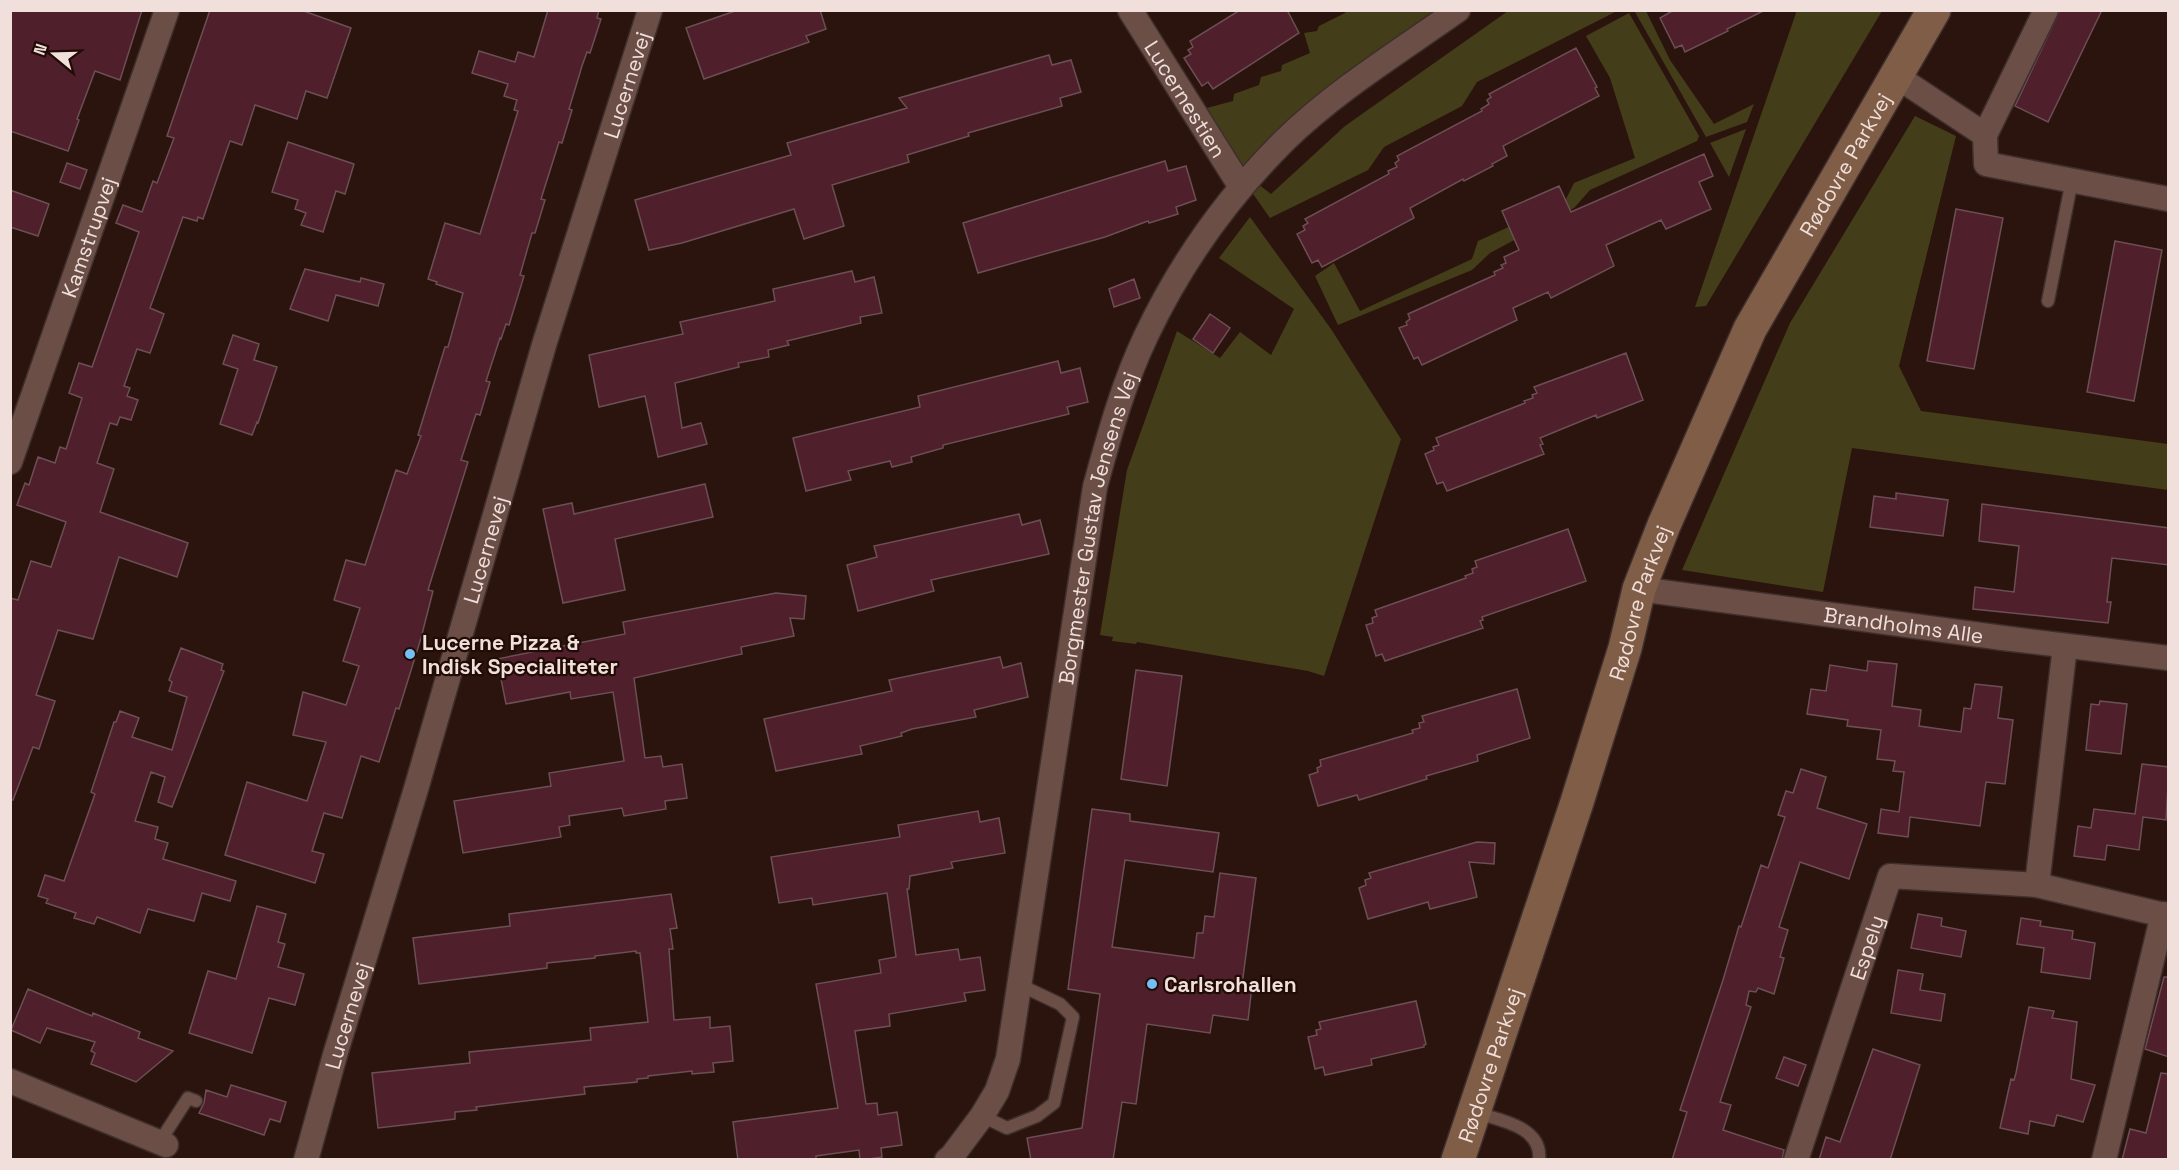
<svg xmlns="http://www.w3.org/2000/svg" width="2179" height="1170" font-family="'Space Grotesk',sans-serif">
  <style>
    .green { fill: #433e19 }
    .building { fill: #4f1f2b; stroke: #6c4f55; stroke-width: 1.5 }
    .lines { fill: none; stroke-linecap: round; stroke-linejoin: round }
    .lane-casing { stroke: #3e2e2c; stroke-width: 15 }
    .street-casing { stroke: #3e2e2c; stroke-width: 27 }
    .secondary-casing { stroke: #3e2e2c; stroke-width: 36 }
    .lane { stroke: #6b4f47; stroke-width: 12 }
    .street { stroke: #6b4f47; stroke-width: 24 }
    .secondary { stroke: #7f5d46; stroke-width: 33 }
    .poi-dot { fill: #74c0f6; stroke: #210b05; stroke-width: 2 }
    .labels { text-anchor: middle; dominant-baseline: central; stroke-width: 4.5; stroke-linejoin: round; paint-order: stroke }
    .street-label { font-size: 21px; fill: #f0dfda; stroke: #210b05 }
    .poi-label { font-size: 21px; font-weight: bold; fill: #f0dfda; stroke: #210b05; text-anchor: start }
  </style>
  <rect width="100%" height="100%" fill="#2b140d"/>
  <path class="green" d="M1797 10 1882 11 1706 306 1695 307Z
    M1346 11H1446L1243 169 1203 109 1233 101 1234 94 1259 85 1261 77 1281 71 1282 65 1310 53 1304 33 1317 31 1319 26 1345 13Z
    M1508 11H1617L1477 82 1462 106 1384 147 1368 170 1270 218 1251 191 1258 184 1271 194 1345 126Z
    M1636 11H1646L1670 60 1714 124 1754 104 1747 122 1706 137 1635 12Z
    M1629 13 1699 136 1697 141 1590 190 1574 208 1490 253 1472 270 1338 325 1315 276 1334 263 1360 311 1472 259 1478 241 1565 201 1574 183 1635 158 1610 78 1586 36Z
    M1915 116 1956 136 1899 366 1921 411 2168 444V490L1852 448 1823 592 1682 570 1790 323Z
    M1746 129 1729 177 1710 143Z
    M1250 217 1331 329 1401 439 1324 676 1308 671 1137 642 1136 644 1112 641 1113 637 1100 635 1127 470 1177 331 1220 358 1240 332 1271 355 1294 309 1219 258Z"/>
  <path class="building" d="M10 10H142L120 80 95 71 77 119 79 120 68 151 10 131Z
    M210 10H301L351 28 327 98 306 91 297 119 255 105 242 145 230 141 203 219 198 217 197 221 183 217 150 308 164 314 150 353 137 349 124 386 130 388 127 396 138 400 131 420 120 417 117 425 110 423 97 463 114 469 100 512 188 543 177 577 119 557 93 639 58 630 36 695 55 701 39 749 33 747 13 800H10V598L18 600 31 561 51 567 66 522 17 505 25 483 29 485 38 457 55 463 60 447 66 449 82 398 69 393 79 363 92 367 139 232 116 223 123 205 142 212 153 181 157 183 174 138 167 136Z
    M548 10H599L597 18 601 19 590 53 587 52 582 66 569 109 572 110 562 143 559 142 541 199 545 200 535 233H532L520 275 524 276 509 325 506 324 501 339 500 338 486 381 490 382 480 415 476 414 461 460 468 462 428 590 433 591 421 638 399 709 396 708 379 762 361 756 342 818 324 813 312 851 324 854 315 883 225 855 247 782 307 801 326 742 293 735 303 692 346 705 359 666 343 661 360 608 334 600 346 560 365 565 396 470 407 474 421 436 418 435 445 347H448L463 293 436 284 437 282 428 279 445 223 480 234 518 111 514 110 517 100 504 96 508 84 472 73 479 51 515 62 518 52 534 57Z
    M738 10H820L826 29 806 36 809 42 704 79 686 28Z
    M1240 10H1287L1299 33 1213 89 1208 82 1202 86 1184 58 1191 54 1188 50 1193 47 1190 41Z
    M1674 10H1765L1727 29 1728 31 1685 52 1682 45 1675 48 1660 18Z
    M2060 10H2102L2048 122 2015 106Z
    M1576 48 1597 87 1595 88 1599 96 1503 146 1507 156 1492 164 1493 166 1464 181 1463 179 1410 208 1414 218 1322 267 1318 260 1312 263 1297 234 1305 230 1303 226 1308 223 1305 219 1389 174 1388 171 1397 167 1395 163 1399 160 1397 156 1482 111 1481 109 1489 104 1487 100 1491 97 1489 94Z
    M1049 55 1052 65 1071 60 1081 92 1060 98 1062 106 968 133 969 136 907 155 909 162 832 185 844 226 804 239 794 209 682 243 649 250 635 200 791 155 787 143 907 108 899 98Z
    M288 142 354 164 345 194 336 191 323 232 301 225 306 213 295 209 298 200 272 192Z
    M1704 154 1713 176 1699 182 1711 209 1666 229 1661 220 1606 245 1614 266 1551 298 1548 292 1513 308 1517 320 1422 365 1418 357 1414 359 1399 328 1407 325 1406 322 1410 319 1408 314 1495 275 1494 272 1503 268 1501 265 1506 263 1504 257 1519 250 1502 211 1559 186 1571 212Z
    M1165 161 1168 171 1186 166 1196 200 1176 207 1178 214 1149 223 1148 221 1105 237 978 273 963 223Z
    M67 163 87 170 80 189 60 182Z
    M10 190 49 204 38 236 10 227Z
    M1956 209 2003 218 1974 369 1927 361Z
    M2115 241 2162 250 2134 401 2087 392Z
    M305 269 360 282 361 278 384 284 378 306 336 295 328 321 290 309Z
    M852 271 855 282 874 277 882 313 860 317 861 323 787 341 789 345 768 350 769 357 738 363 739 367 675 383 682 428 701 423 707 444 658 457 645 396 599 407 589 355 683 334 680 322 775 301 773 289Z
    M1134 279 1140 298 1114 307 1109 289Z
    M1210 314 1230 328 1213 353 1193 339Z
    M233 335 259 344 254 360 277 367 258 423 257 422 252 435 220 424 238 369 223 364Z
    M1626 353 1643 400 1597 418 1596 415 1540 438 1543 444 1540 445 1544 454 1447 491 1443 482 1437 484 1425 454 1434 450 1433 447 1439 445 1436 438 1525 403 1524 401 1533 398 1532 395 1537 393 1534 387Z
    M1058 361 1061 373 1080 368 1088 402 1067 407 1069 414 943 445V448L911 457 912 462 892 467 890 461 848 471 851 480 806 491 793 438 920 407 918 396Z
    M705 484 713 517 615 539 625 590 563 603 543 509 572 503 574 514Z
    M1896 493 1948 500 1943 536 1870 527 1874 496 1896 499Z
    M1982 504 2169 528V565L2112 558 2107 602H2111L2108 623 1973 609 1975 587 2014 592 2019 546 1979 541Z
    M1019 514 1022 525 1040 520 1049 554 931 580 934 591 858 611 847 565 877 557 874 546Z
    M1568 529 1586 581 1482 617 1483 620 1480 621 1483 628 1385 661 1382 654 1376 656 1366 625 1373 623 1372 618 1377 616 1375 610 1466 578 1465 576 1473 573 1472 569 1477 567 1475 561Z
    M776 593 806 596 804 619 790 618 794 636 741 647 742 654 634 678 645 758 661 756 663 767 682 764 687 798 665 801 666 809 624 816 622 808 569 816 570 825 559 827 561 837 463 853 454 801 551 786 549 773 624 761 613 692 571 699 570 692 506 704 497 659 625 634 623 622Z
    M181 648 223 664 221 670 224 671 172 807 158 802 165 777 151 772 135 821 158 827 155 839 168 843 163 859 236 881 230 901 202 893 194 921 148 909 140 933 97 917 94 924 74 918 76 913 46 903 48 899 38 896 45 875 64 881 95 794 91 792 114 722H116L120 711 139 718 132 737 172 750 187 697 169 691 172 682 169 680Z
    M1000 657 1003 668 1021 663 1028 697 974 710 976 717 912 729 901 733 902 736 860 746 862 754 776 771 764 719 892 691 889 680Z
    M1868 661 1897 664 1892 706 1921 710 1919 726 1961 732 1964 708 1971 709 1975 684 2002 687 1998 718 2013 720 2005 784 1986 782 1980 826 1910 817 1908 837 1878 833 1881 809 1899 812 1904 772 1893 771 1895 761 1877 759 1881 730 1847 726 1848 720 1807 714 1811 689 1826 691 1830 665 1867 671Z
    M1136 670 1182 676 1167 786 1121 779Z
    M1517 689 1530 738 1477 755 1478 761 1426 776 1427 779 1359 800 1357 795 1318 806 1309 775 1318 772 1317 768 1321 766 1320 760 1413 733 1412 730 1420 728 1419 723 1424 722 1422 716Z
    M2100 701 2127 704 2121 754 2086 750 2091 704 2099 705Z
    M2142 764 2169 767 2166 820 2143 817 2139 850 2107 845 2105 860 2074 856 2078 826 2091 828 2094 809 2135 814Z
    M1801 769 1826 777 1817 808 1867 824 1849 879 1800 862 1779 927 1788 930 1780 957 1784 958 1774 994 1758 988 1756 992 1749 991 1746 1005 1751 1007 1720 1102 1731 1105 1723 1130 1784 1150 1782 1160H1672L1687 1112 1680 1110 1723 980 1739 926 1741 927 1761 865 1768 868 1785 817 1778 815 1786 791 1793 793Z
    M1092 809 1130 814V821L1219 833 1213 872 1125 860 1112 947 1194 958 1197 933H1203L1205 916 1214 917 1220 873 1256 878 1242 985 1252 986 1248 1020 1213 1015 1210 1033 1147 1024 1136 1104 1122 1102 1113 1160H1031L1027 1138 1082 1128 1100 994 1068 989Z
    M978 811 980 822 999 818 1005 853 951 862 953 868 910 876 909 889H907L916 955 958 949 960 960 980 957 985 990 964 993 966 1001 889 1014 890 1026 855 1031 866 1104 877 1103 878 1115 897 1112 902 1145 881 1148 882 1157 862 1160H860L859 1150 816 1156V1160H738L733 1122 838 1108 816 984 881 973 879 960 896 957 887 893 813 905 812 898 779 903 771 857 900 837 898 825Z
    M1477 842 1495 843 1494 864 1469 862 1477 897 1430 909 1428 902 1368 919 1359 888 1366 885 1365 880 1371 878 1369 873Z
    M671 894 677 928 670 929 673 949H669L674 1020 710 1017V1028L730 1026 733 1061 713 1063 714 1072 692 1074V1071L648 1076V1078L637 1079V1082L584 1087 585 1094 508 1103 476 1107 477 1110 455 1112V1119L378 1128 372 1073 470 1063 469 1052 591 1040 590 1028 648 1022 640 953H636V951L595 956V958L547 963V968L419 984 413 938 510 926 509 914Z
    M257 906 286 914 278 942 285 944 278 967 304 974 295 1005 269 998 252 1053 189 1033 208 971 236 979Z
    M1918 914 1942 918 1941 926 1966 931 1961 957 1911 948Z
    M2021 918 2041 921 2040 926 2073 931 2072 939 2095 943 2090 979 2041 972 2044 948 2017 944Z
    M1898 970 1923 974 1920 990 1945 994 1941 1021 1891 1013Z
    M2164 977H2169V1057L2145 1049Z
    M28 989 92 1016 93 1013 140 1032 138 1038 173 1051 136 1082 91 1064 95 1053 91 1051 95 1042 47 1028 40 1043 11 1030Z
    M1416 1001 1426 1044 1424 1045V1047L1371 1059 1372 1065 1325 1075 1323 1067 1315 1069 1308 1037 1317 1035 1316 1030 1321 1029 1319 1022Z
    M2029 1007 2054 1011 2052 1018 2077 1022 2071 1079 2095 1085 2083 1122 2057 1115 2054 1126 2030 1121 2028 1134 2000 1128 2011 1079 2014 1080 2016 1073Z
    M1873 1049 1920 1065 1890 1160H1819L1826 1137 1840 1142Z
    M1784 1057 1806 1065 1798 1086 1776 1078Z
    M2161 1073 2169 1074V1160H2122L2130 1129 2146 1133Z
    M231 1085 286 1102 280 1122 270 1119 264 1135 199 1113 204 1103 206 1090 227 1097Z"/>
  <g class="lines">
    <defs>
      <path id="lane" d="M2048 301 2072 180
        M1474 1112C1498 1120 1543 1126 1539 1160
        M982 1116 1007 1128 1037 1116 1054 1103 1073 1017 1060 1004 1020 985
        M159 1143 188 1098 196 1101"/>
      <g id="street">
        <path id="s1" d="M1130 10 1241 187"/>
        <path d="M1896 76 1985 135 1986 164 2168 199"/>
        <path d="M1985 135 2046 10"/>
        <path id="s2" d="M10 462 167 10"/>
        <path id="s3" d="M1639 589 2003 638 2168 658"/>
        <path d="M2037 885 2065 646"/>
        <path d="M10 1081 166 1145"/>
        <path id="s4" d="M306 1160 335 1055 416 789 544 345 650 10"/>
        <path id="s5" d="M947 1160 952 1156 982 1116 997 1091 1008 1059 1095 487C1109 436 1123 384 1146 336 1180 264 1228 197 1284 141 1335 91 1400 51 1458 10"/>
        <path id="s6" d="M1796 1160 1890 876 2037 885 2168 916"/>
        <path d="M2104 1160 2163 914"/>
      </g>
      <g id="secondary">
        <path id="s7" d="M1458 1160 1577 802 1625 648 1639 589 1664 525 1750 329 1934 10"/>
      </g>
    </defs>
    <use href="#lane" class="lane-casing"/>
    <use href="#street" class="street-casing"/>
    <use href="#secondary" class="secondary-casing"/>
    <use href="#lane" class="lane"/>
    <use href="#street" class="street"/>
    <use href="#secondary" class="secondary"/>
  </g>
  <g class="poi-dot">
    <circle cx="410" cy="654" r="6"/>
    <circle cx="1152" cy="984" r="6"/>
  </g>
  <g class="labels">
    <g class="street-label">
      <text stroke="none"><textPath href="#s4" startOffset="1122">Lucernevej</textPath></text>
      <text stroke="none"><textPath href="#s1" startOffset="105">Lucernestien</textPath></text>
      <text stroke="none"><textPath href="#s7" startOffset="1072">Rødovre Parkvej</textPath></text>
      <text stroke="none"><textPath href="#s2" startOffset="238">Kamstrupvej</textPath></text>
      <text stroke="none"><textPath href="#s5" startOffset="658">Borgmester Gustav Jensens Vej</textPath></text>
      <text stroke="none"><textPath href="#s4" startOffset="636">Lucernevej</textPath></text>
      <text stroke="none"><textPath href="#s7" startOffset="586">Rødovre Parkvej</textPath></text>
      <text stroke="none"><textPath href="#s3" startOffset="267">Brandholms Alle</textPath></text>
      <text stroke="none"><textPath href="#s6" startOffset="224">Espely</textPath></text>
      <text stroke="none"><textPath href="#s4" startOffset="150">Lucernevej</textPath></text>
      <text stroke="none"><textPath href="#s7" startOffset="100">Rødovre Parkvej</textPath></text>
    </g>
    <g class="poi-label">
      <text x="422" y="642">Lucerne Pizza &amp;<tspan x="422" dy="24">Indisk Specialiteter</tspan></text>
      <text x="1164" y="984">Carlsrohallen</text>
    </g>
  </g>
  <rect width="2179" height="1170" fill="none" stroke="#f0dfda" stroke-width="24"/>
  <g transform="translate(54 54) rotate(289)" stroke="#210b05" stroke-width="4.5" paint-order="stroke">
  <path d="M0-4.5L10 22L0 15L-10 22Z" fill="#f0dfda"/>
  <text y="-9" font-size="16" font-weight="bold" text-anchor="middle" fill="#f0dfda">N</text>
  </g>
</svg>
